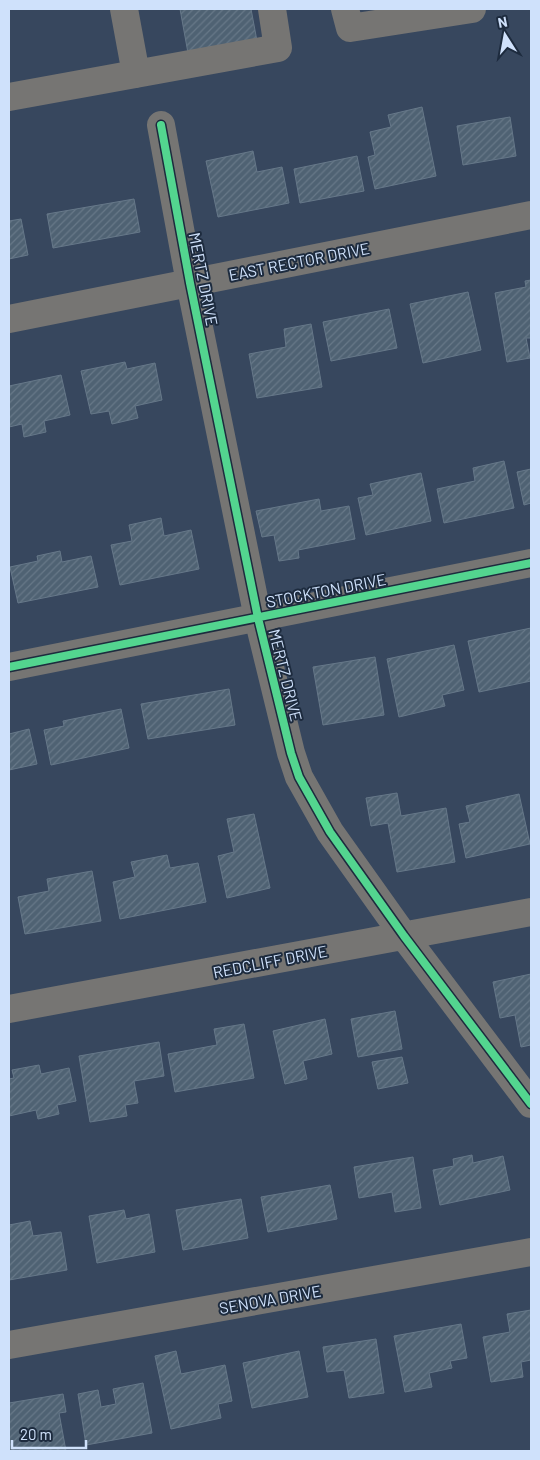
<svg xmlns="http://www.w3.org/2000/svg" width="540" height="1460" font-family="Barlow,sans-serif">
  <style>
    .building { fill: url(#building-hatch); stroke: #667889 }
    .lines { fill: none; stroke-linecap: round; stroke-linejoin: round }
    .minor { stroke: #767573; stroke-width: 28 }
    .cycleway-casing { stroke: #1d2b3e; stroke-width: 11 }
    .cycleway { stroke: #53d58f; stroke-width: 8 }
    .labels { text-anchor: middle; dominant-baseline: central; stroke-width: 4; stroke-linejoin: round; paint-order: stroke }
    .street-label { font-size: 16px; fill: #cfe1fb; stroke: #1d2b3e }
  </style>
  <defs>
    <pattern id="building-hatch" width="6" height="6" patternUnits="userSpaceOnUse" patternTransform="scale(1.25)"><rect width="6" height="6" fill="#4f6273"/><path d="M-1 1l2-2M0 6l6-6M5 7l2-2" fill="none" stroke="#677888"/></pattern>
  </defs>
  <rect width="100%" height="100%" fill="#37475e"/>
  <path class="building" d="M180 9H251L257 41 188 53Z
    M422 107 436 176 375 189 368 157 375 155 370 132 391 127 388 115Z
    M510 117 516 156 463 165 457 126Z
    M253 151 257 172 282 167 289 203 218 217 206 161Z
    M357 156 364 191 300 203 294 169Z
    M134 199 140 232 53 248 47 214Z
    M21 219 28 255 9 259V221Z
    M531 280V338H526L530 358 507 362 495 293 526 287 525 281Z
    M468 292 481 350 423 363 410 304Z
    M389 309 397 348 331 361 323 322Z
    M311 324 322 387 257 398 249 354 286 347 284 329Z
    M125 362 127 369 155 363 162 400 135 406 138 418 112 424 109 411 91 414 81 371Z
    M61 375 70 415 44 421 46 432 24 437 22 424 9 427V386Z
    M504 461 514 508 444 523 437 489 475 481 473 468Z
    M531 469V503L524 505 517 472Z
    M421 473 431 521 366 535 358 498 373 495 370 484Z
    M319 499 321 511 349 506 355 539 298 550 299 558 279 561 274 535 262 537 256 511Z
    M161 518 164 536 191 530 199 569 120 585 111 545 132 541 129 525Z
    M60 551 62 562 91 556 98 587 18 603 10 567 38 561 37 556Z
    M531 628V681L479 692 468 641Z
    M454 645 464 690 442 695 445 706 399 717 387 659Z
    M375 657 384 715 323 725 313 667Z
    M229 689 235 725 148 739 141 704Z
    M121 709 129 748 51 765 44 730 64 726 63 721Z
    M29 729 37 764 9 770V734Z
    M397 793 401 816 446 808 455 862 397 872 388 823 371 826 366 798Z
    M519 794 530 844 466 858 459 824 470 822 466 806Z
    M254 814 270 888 227 898 218 856 234 852 227 819Z
    M167 855 170 868 198 863 206 902 120 919 113 882 135 877 131 862Z
    M92 871 101 921 25 934 18 897 49 891 47 879Z
    M531 974V1045L521 1047 515 1015 500 1018 493 982Z
    M395 1011 402 1049 358 1057 351 1019Z
    M325 1019 332 1054 303 1061 307 1079 285 1084 273 1031Z
    M244 1024 254 1078 175 1092 168 1054 217 1045 214 1029Z
    M159 1042 164 1076 134 1081 138 1103 125 1105 127 1116 90 1122 79 1056Z
    M402 1057 408 1083 378 1089 372 1062Z
    M39 1065 41 1074 69 1068 76 1101 57 1105 59 1114 38 1119 36 1110 9 1116V1079L14 1078 12 1070Z
    M472 1155 473 1163 503 1156 510 1190 440 1205 433 1170 454 1166 453 1159Z
    M413 1157 421 1208 395 1212 392 1192 359 1198 354 1167Z
    M330 1185 337 1219 268 1232 261 1197Z
    M241 1199 248 1238 183 1250 176 1210Z
    M124 1210 126 1219 149 1214 155 1252 97 1263 89 1216Z
    M30 1221 33 1236 61 1232 67 1270 9 1280V1225Z
    M531 1310V1360L521 1362 523 1377 491 1382 483 1337 510 1332 507 1314Z
    M461 1324 467 1358 450 1361 452 1368 429 1373 432 1387 405 1392 394 1336Z
    M376 1339 384 1393 349 1398 344 1370 327 1372 323 1347Z
    M176 1351 181 1374 225 1365 232 1401 218 1404 221 1418 171 1429 155 1356Z
    M299 1351 308 1397 252 1408 243 1363Z
    M143 1383 152 1433 86 1445 78 1394 98 1390 101 1407 116 1404 113 1389Z
    M63 1394 66 1412 59 1413 66 1451H9V1403Z"/>
  <g class="lines">
    <path class="minor" d="M124 9 136 74
      M345 9 350 28 472 9
      M9 97 278 48 272 9
      M161 125 190 283 258 618 291 753 299 777 330 832 404 936 531 1104
      M9 319 531 215
      M9 667 531 563
      M9 1009 531 912
      M9 1345 531 1252"/>
    <defs>
      <path id="cycleway" d="M161 125 190 283 258 618 291 753 299 777 330 832 404 936 531 1104
        M9 667 531 563"/>
    </defs>
    <use href="#cycleway" class="cycleway-casing"/>
    <use href="#cycleway" class="cycleway"/>
  </g>
  <g class="labels">
    <g class="street-label">
      <text transform="translate(299 261) rotate(-11)">EAST RECTOR DRIVE</text>
      <text transform="translate(204 279) rotate(79)">MERTZ DRIVE</text>
      <text transform="translate(326 590) rotate(-11)">STOCKTON DRIVE</text>
      <text transform="translate(286 675) rotate(76)">MERTZ DRIVE</text>
      <text transform="translate(270 961) rotate(-11)">REDCLIFF DRIVE</text>
      <text transform="translate(270 1299) rotate(-10)">SENOVA DRIVE</text>
    </g>
  </g>
  <rect width="540" height="1460" fill="none" stroke="#cfe1fb" stroke-width="20"/>
  <g transform="translate(505 35) rotate(349)" stroke="#1d2b3e" stroke-width="4" paint-order="stroke">
  <path d="M0-4L9 19L0 12L-9 19Z" fill="#cfe1fb"/>
  <text y="-8" font-size="14" font-weight="bold" text-anchor="middle" fill="#cfe1fb">N</text>
  </g>
  <path d="M12 1440v8h74v-8" fill="none" stroke="#cfe1fb" stroke-width="2.5"/>
  <text x="20" y="1440" font-size="15" fill="#cfe1fb" stroke="#1d2b3e" stroke-width="4" paint-order="stroke">20 m</text>
</svg>
